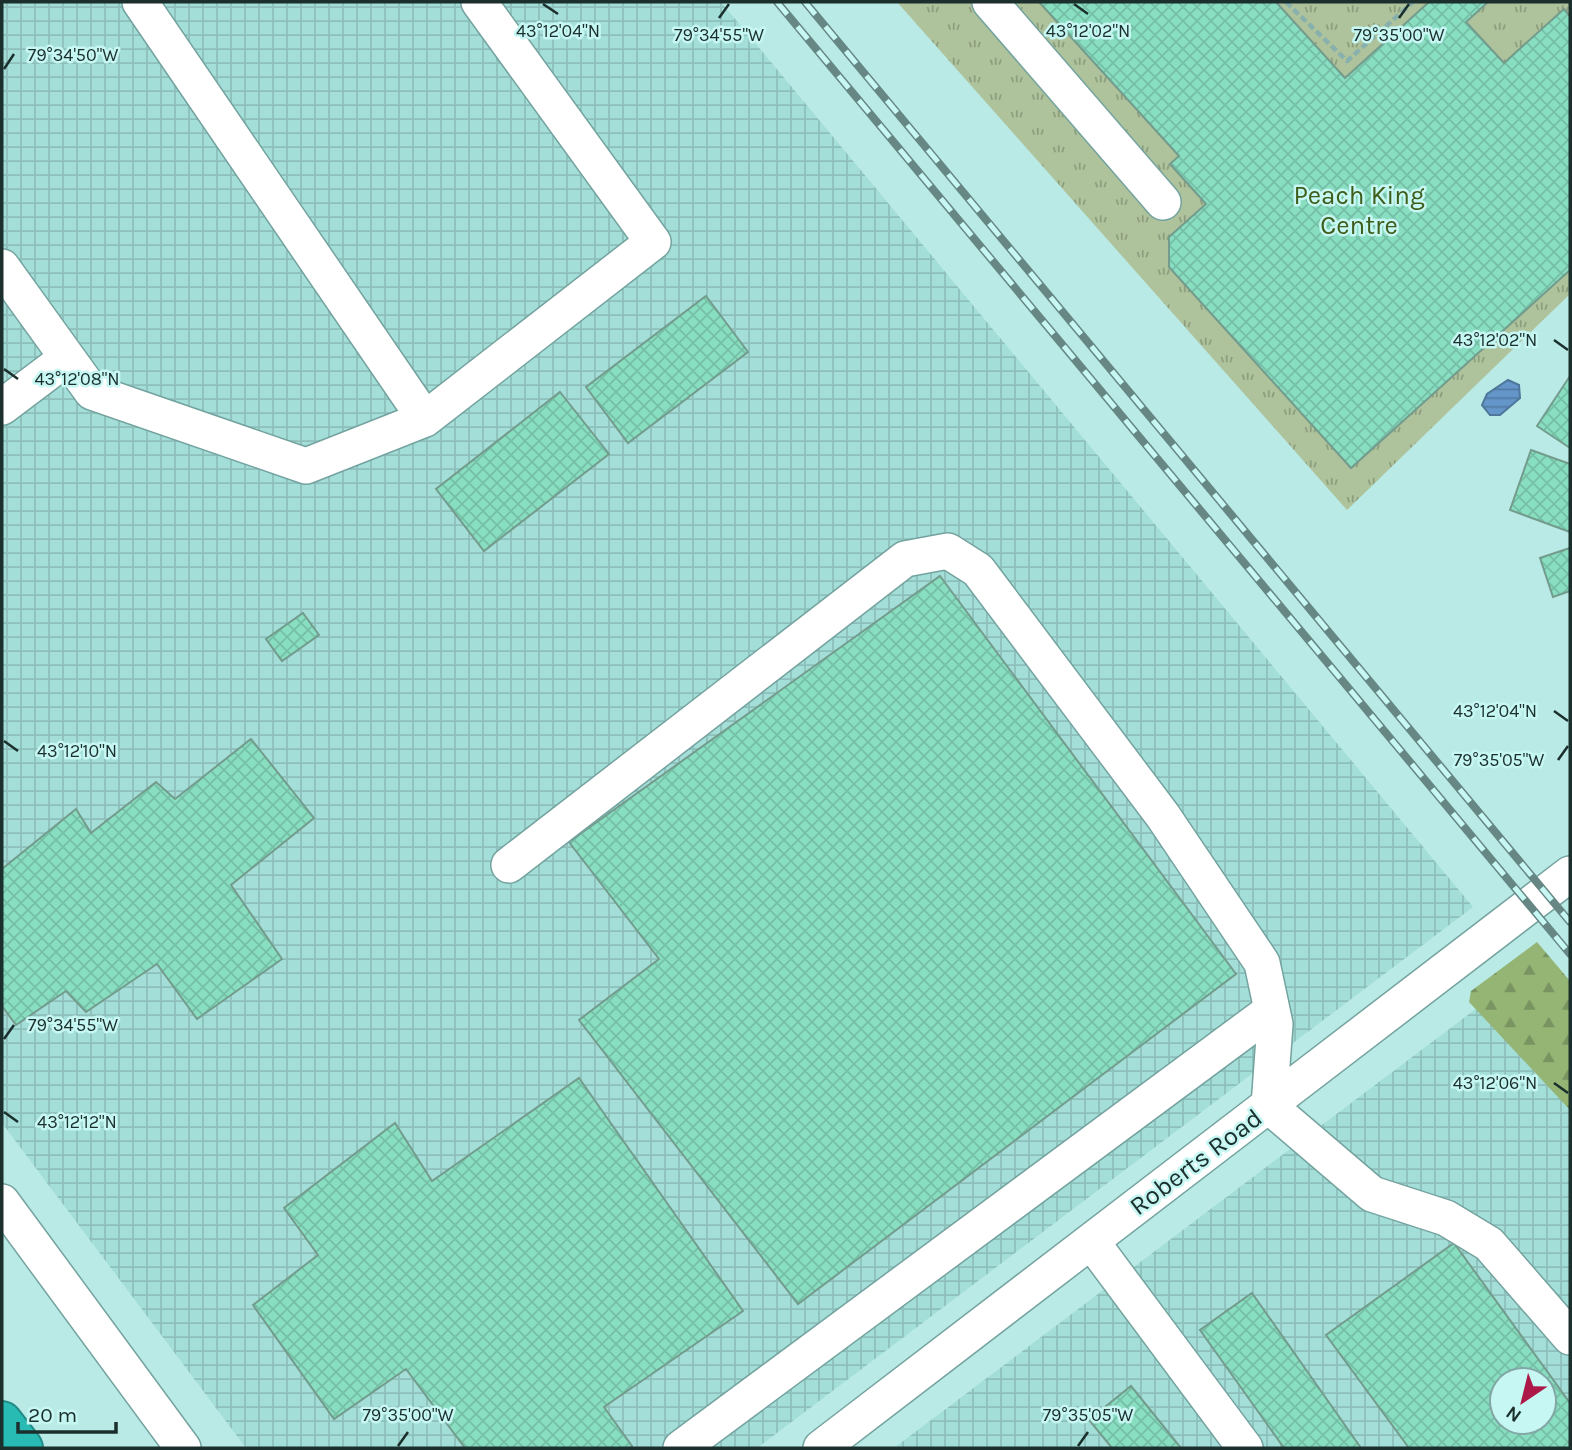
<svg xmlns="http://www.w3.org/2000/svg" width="1572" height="1450" font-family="Karla,sans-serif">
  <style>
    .industrial { fill: url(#industrial-grid); fill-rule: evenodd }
    .forest { fill: url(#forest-firs) }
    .park { fill: url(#park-tufts) }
    .water { fill: url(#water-rules); stroke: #4e779b; stroke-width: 2 }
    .building { fill: url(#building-cross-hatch); stroke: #739c8d; stroke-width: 2; fill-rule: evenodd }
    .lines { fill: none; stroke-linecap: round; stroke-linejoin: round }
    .minor-casing { stroke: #74a39f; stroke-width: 38 }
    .highway-casing { stroke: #238a85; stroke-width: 42 }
    .path { stroke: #88b1ad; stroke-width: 4.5; stroke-dasharray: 7 3.5; stroke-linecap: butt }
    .minor { stroke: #fff; stroke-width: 35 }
    .highway { stroke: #27bbb4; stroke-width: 38 }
    .rail-casing { stroke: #668784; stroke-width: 8 }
    .rail { stroke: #c6f7f3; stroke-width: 5; stroke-dasharray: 16; stroke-linecap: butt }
    .ticks { fill: none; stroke: #1b2f2d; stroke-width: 2.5 }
    .labels { text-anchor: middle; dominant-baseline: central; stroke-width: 5; stroke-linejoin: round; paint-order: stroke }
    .park-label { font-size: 26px; fill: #3f5d1a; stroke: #c6f7f3 }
    .street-label { font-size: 26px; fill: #1b2f2d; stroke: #c6f7f3 }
    .ticks-label { font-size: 18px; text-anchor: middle; fill: #1b2f2d; stroke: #c6f7f3; stroke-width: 5; stroke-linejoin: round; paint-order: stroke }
  </style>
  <defs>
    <pattern id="industrial-grid" width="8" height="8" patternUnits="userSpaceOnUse" patternTransform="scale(1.75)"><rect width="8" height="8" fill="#a4ded9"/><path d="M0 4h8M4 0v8" fill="none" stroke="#8dbfbb"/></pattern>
    <pattern id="forest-firs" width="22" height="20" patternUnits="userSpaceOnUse" patternTransform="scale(1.75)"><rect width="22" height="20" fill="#95b575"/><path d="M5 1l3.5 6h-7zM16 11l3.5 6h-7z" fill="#799460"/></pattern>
    <pattern id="park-tufts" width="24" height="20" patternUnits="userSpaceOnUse" patternTransform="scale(1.75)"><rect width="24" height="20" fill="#aec29b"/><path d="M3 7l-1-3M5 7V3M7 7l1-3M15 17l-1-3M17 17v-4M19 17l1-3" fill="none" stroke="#8d9e7f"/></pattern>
    <pattern id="water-rules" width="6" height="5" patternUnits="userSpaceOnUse" patternTransform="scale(1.75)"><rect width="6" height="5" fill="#6496ca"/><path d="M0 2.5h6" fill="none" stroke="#527ba4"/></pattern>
    <pattern id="building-cross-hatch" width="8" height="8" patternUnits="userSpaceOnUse" patternTransform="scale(1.75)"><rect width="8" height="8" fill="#88dec1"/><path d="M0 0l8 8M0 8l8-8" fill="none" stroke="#75bfa6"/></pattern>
  </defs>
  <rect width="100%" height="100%" fill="#b9eae6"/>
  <path class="industrial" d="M2 2H721L1473 907 757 1448H246L2 1123Z
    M1485 1002 1570 1111V1448H894ZM1502 1380H1544V1422H1502Z"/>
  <path class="forest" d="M1537 942 1570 981V1110L1469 1002 1471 991Z"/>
  <path class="park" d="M897 2H1570V294L1347 510Z"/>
  <path class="water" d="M1508 380 1519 385 1520 398 1500 415H1490L1482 405 1487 394Z"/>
  <path class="building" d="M1039 2H1276L1345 78 1429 2H1488L1466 22 1504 63 1564 9 1570 16V270L1351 468 1169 267V237L1206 204 1170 164 1179 156Z
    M706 296 748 352 628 443 586 387Z
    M1570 376V448L1537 426Z
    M560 392 609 454 484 551 436 489Z
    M1531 450 1570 464V532L1510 510Z
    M1570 548V591L1553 597 1540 558Z
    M940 576 1236 974 798 1304 579 1020 659 959 569 842Z
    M303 613 319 635 282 661 266 639Z
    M251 739 314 818 231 885 282 959 197 1019 157 964 86 1012 66 991 16 1025 2 1006V869L76 809 91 833 156 782 175 799Z
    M579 1078 743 1311 604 1407 632 1446 629 1448H465L406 1369 334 1419 253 1305 318 1255 284 1208 395 1123 432 1181Z
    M1454 1243 1570 1403V1448H1409L1326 1335ZM1502 1380H1544V1422H1502Z
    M1252 1293 1361 1448H1284L1200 1330Z
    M1131 1386 1181 1448H1112L1089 1420Z"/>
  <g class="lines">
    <defs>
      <path id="minor" d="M140 2 425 419
        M990 2 1163 202
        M2 267 92 392 306 466 425 419 653 242 479 2
        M2 407 67 358
        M509 865 905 559 948 551 978 570 1163 816 1262 963 1275 1024 1269 1106 1372 1194 1446 1218 1489 1244 1570 1337
        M2 1202 183 1448
        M1091 1241 1245 1448
        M681 1448 1272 1010
        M821 1448 1570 874"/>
      <path id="highway" d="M2 1421 23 1448"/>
    </defs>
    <use href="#minor" class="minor-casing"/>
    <use href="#highway" class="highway-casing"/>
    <path class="path" d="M1286 2 1347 61 1413 2"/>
    <use href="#minor" class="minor"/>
    <use href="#highway" class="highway"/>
    <defs>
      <path id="rail" d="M777 2 1570 954
        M805 2 1570 922"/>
    </defs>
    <use href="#rail" class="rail-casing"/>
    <use href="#rail" class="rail"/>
  </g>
  <path class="ticks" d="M543 4 558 14M1074 4 1088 14M719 18 729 4M1399 18 1409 4M4 69 14 54M1554 340 1568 350M4 369 18 379M1554 711 1568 721M4 741 18 751M1558 760 1568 746M4 1039 14 1025M1554 1083 1568 1093M4 1112 18 1122M398 1446 408 1432M1078 1446 1088 1432"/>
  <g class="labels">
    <g class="park-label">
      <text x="1359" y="195">Peach King<tspan x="1359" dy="30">Centre</tspan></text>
    </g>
    <g class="street-label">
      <text transform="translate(1196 1162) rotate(-37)">Roberts Road</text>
    </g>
  </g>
  <g class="ticks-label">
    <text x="558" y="37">43°12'04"N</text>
    <text x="1088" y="37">43°12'02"N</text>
    <text x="719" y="41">79°34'55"W</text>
    <text x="1399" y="41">79°35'00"W</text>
    <text x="73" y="61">79°34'50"W</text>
    <text x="1495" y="346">43°12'02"N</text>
    <text x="77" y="385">43°12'08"N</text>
    <text x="1495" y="717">43°12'04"N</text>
    <text x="77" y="757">43°12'10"N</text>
    <text x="1499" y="766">79°35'05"W</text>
    <text x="73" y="1031">79°34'55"W</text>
    <text x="1495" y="1089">43°12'06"N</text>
    <text x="77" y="1128">43°12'12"N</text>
    <text x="408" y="1421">79°35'00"W</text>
    <text x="1088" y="1421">79°35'05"W</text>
  </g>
  <rect width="1572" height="1450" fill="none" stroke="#1b2f2d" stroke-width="7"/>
  <g transform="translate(1523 1401) rotate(215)"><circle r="33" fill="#c6f7f3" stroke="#82a7a4" stroke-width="2"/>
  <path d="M0-5L12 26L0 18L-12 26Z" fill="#ac1847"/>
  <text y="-10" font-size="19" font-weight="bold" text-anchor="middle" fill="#1b2f2d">N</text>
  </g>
  <path d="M18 1422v10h98v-10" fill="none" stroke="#1b2f2d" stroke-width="3.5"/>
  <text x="28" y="1422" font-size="21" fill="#1b2f2d" stroke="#c6f7f3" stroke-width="5" paint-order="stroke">20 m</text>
</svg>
